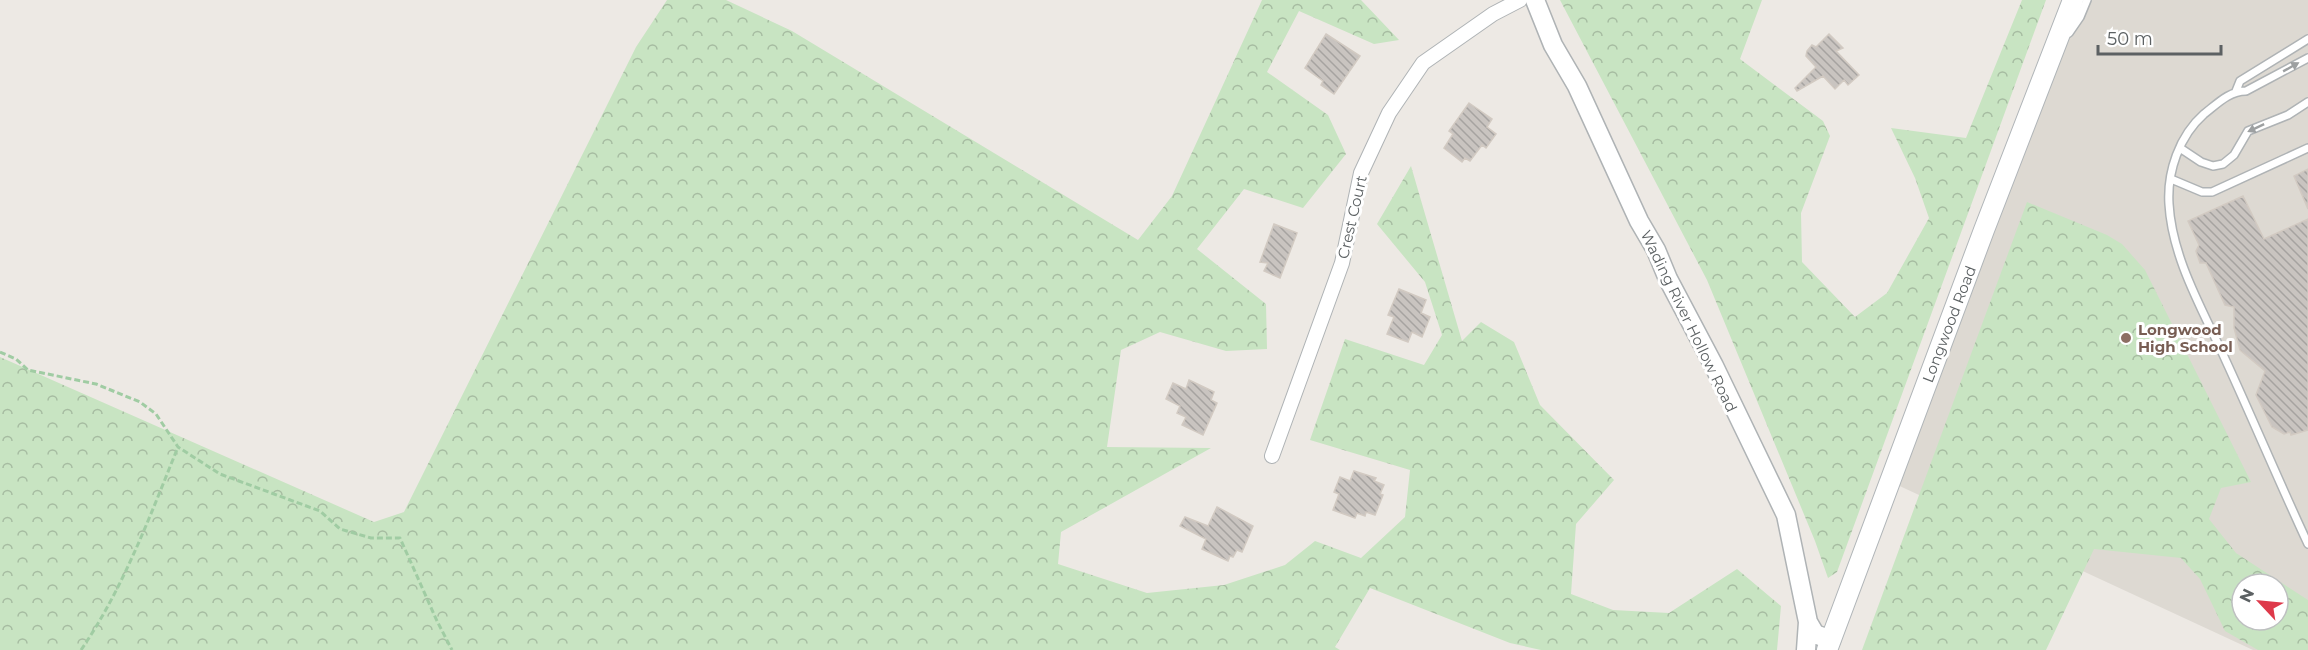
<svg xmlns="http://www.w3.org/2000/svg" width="2308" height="650" font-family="Montserrat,sans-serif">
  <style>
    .education { fill: #ddd9d2; fill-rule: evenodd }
    .forest { fill: url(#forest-crowns); fill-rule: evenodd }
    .building { fill: url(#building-back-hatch); stroke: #d2cac2; stroke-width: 1.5 }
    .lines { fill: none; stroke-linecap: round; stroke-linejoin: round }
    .service-casing { stroke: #afb3b5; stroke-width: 10 }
    .minor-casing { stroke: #afb3b5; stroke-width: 16 }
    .tertiary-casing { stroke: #afb3b5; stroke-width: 21 }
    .secondary-casing { stroke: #b0b5b8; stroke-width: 22 }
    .path { stroke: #a0cca3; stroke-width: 3; stroke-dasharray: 6 3; stroke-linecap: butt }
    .service { stroke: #fff; stroke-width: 7 }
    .minor { stroke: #fff; stroke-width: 14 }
    .tertiary { stroke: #fff; stroke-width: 18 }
    .secondary { stroke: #fff; stroke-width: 20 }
    .oneway { fill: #9da0a1 }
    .education-dot { fill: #8d6e63; stroke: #fff; stroke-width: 2 }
    .labels { text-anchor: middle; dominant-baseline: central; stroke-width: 6; stroke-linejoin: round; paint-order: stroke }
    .street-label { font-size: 15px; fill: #5c6163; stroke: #fff }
    .education-label { font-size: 15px; font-weight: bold; fill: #785e54; stroke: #fff; text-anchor: start }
  </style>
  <defs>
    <pattern id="forest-crowns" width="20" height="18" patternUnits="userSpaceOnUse" patternTransform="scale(1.5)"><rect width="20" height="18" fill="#c8e4c2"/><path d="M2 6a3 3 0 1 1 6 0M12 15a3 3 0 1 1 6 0" fill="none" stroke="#a6bca1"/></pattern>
    <pattern id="building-back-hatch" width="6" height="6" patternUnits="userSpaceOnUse" patternTransform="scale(1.5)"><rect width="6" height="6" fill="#c9c4c0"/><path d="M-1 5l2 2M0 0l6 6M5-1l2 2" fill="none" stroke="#a6a3a0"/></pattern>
  </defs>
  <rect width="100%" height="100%" fill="#ede9e4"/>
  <path class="education" d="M2076 0H2308V650H2253L1891 482ZM2242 584H2278V620H2242Z"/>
  <path class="forest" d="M667 0H726L792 31 1138 240 1172 196 1262 0H1361L1399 40 1374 44 1299 11 1267 72 1328 115 1346 154 1303 208 1244 189 1197 249 1266 304 1267 349 1226 351 1160 332 1121 350 1107 447 1211 448 1061 532 1058 564 1147 593 1224 585 1285 565 1315 541 1361 558 1405 517 1410 470 1310 440 1345 339 1424 365 1442 335 1425 282 1377 224 1411 166 1462 341 1481 322 1514 342 1540 405 1614 480 1576 524 1571 594 1613 610 1669 613 1737 569 1781 606 1777 650H1541L1510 643 1370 588 1335 647 1340 650H0V357L374 522 404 512 636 47Z
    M1560 0H1762L1740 59 1823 121 1830 136 1801 213 1802 262 1855 317 1887 293 1929 218 1915 178 1891 128 1966 138 2022 0H2046L1837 572 1828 578 1815 541 1707 280Z
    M2027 202 2107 235 2122 244 2145 270 2251 482 2221 488 2209 519 2236 553 2308 600V650H2258L2225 631 2200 579 2181 558 2094 549 2046 650H1862ZM2242 584H2278V620H2242Z"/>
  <path class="building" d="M1326 34 1360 56 1334 94 1321 85 1323 81 1305 68Z
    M1829 34 1843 48 1836 51 1859 75 1848 85 1844 80 1835 89 1823 76 1797 91 1795 88 1816 67 1806 56 1807 51 1812 45 1816 47Z
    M1469 103 1492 119 1487 127 1496 134 1486 148 1482 145 1470 161 1465 158 1462 162 1444 148 1453 134 1449 131Z
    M2308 169V209L2294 176Z
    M2243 196 2264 239 2308 219V430L2291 435 2290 432 2284 434 2272 427 2256 395 2265 371 2240 350 2234 328V307L2225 305 2206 263H2200L2196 251 2199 245 2188 221Z
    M1274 224 1297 233 1280 278 1264 271 1268 263 1260 262Z
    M1399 289 1426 300 1421 313 1430 317 1422 337 1412 332 1408 342 1387 334 1394 317 1388 315Z
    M1189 380 1214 392 1211 400 1217 403 1203 435 1182 425 1186 417 1177 413 1180 406 1166 399 1173 383 1186 389Z
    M1354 471 1376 478 1374 481 1384 485 1380 494 1383 495 1375 515 1366 512 1365 516 1357 513 1355 518 1333 510 1339 494 1334 492 1340 477 1350 481Z
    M1217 507 1253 526 1242 552 1237 550 1233 557 1230 556 1228 561 1202 549 1206 539 1180 526 1185 517 1208 526Z"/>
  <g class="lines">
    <defs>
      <path id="service" d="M2069 33 2080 17 2087 0
        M2308 58 2246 91C2229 91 2217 104 2204 114 2179 136 2167 172 2169 204 2172 259 2204 312 2226 361 2254 422 2280 484 2308 544
        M2236 91 2240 81 2308 39
        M2180 148 2201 162 2213 166 2223 164 2234 155 2248 131 2288 115 2308 102
        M2171 179 2202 192H2212L2308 148"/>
      <path id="minor" d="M1272 456 1342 263 1361 173 1389 113 1423 63 1493 14 1520 0"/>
      <path id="tertiary" d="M1535 0 1553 45 1577 86 1639 221 1656 250 1668 279 1714 366 1786 515 1808 622 1815 634 1831 640
        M1806 650 1808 622"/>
      <path id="secondary" d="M1827 650 1984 230 2073 0"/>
    </defs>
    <use href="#service" class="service-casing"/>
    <use href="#minor" class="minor-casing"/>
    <use href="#tertiary" class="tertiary-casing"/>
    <use href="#secondary" class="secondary-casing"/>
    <path class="path" d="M0 352 16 359 28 370 96 384 140 402 156 414 178 447 220 474 320 511 340 529 371 538H400L437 621 452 650
      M81 650C123 589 150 516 178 447"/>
    <use href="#service" class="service"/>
    <use href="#minor" class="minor"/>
    <use href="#tertiary" class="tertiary"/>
    <use href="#secondary" class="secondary"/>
  </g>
  <defs><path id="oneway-solid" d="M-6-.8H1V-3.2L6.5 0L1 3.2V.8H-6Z" transform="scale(1.5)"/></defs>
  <g class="oneway">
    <use href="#oneway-solid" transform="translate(2291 67) rotate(-29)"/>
    <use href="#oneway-solid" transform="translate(2256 128) rotate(155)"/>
  </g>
  <circle class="education-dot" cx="2126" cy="338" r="6"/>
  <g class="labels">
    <g class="street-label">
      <text transform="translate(1352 217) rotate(-77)">Crest Court</text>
      <text transform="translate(1689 321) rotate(64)">Wading River Hollow Road</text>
      <text transform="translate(1949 324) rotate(-69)">Longwood Road</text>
    </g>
    <g class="education-label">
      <text x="2138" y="329">Longwood<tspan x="2138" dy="17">High School</tspan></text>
    </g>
  </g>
  <g transform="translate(2260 602) rotate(296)"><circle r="28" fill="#ffffff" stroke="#bec0c1" stroke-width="1.5"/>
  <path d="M0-4.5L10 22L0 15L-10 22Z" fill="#de394a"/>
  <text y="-9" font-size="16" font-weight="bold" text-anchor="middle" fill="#5c6163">N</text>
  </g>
  <path d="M2098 45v9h123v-9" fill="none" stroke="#5c6163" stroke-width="3"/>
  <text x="2107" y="45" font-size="18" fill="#5c6163" stroke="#ffffff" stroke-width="4.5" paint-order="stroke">50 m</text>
</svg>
